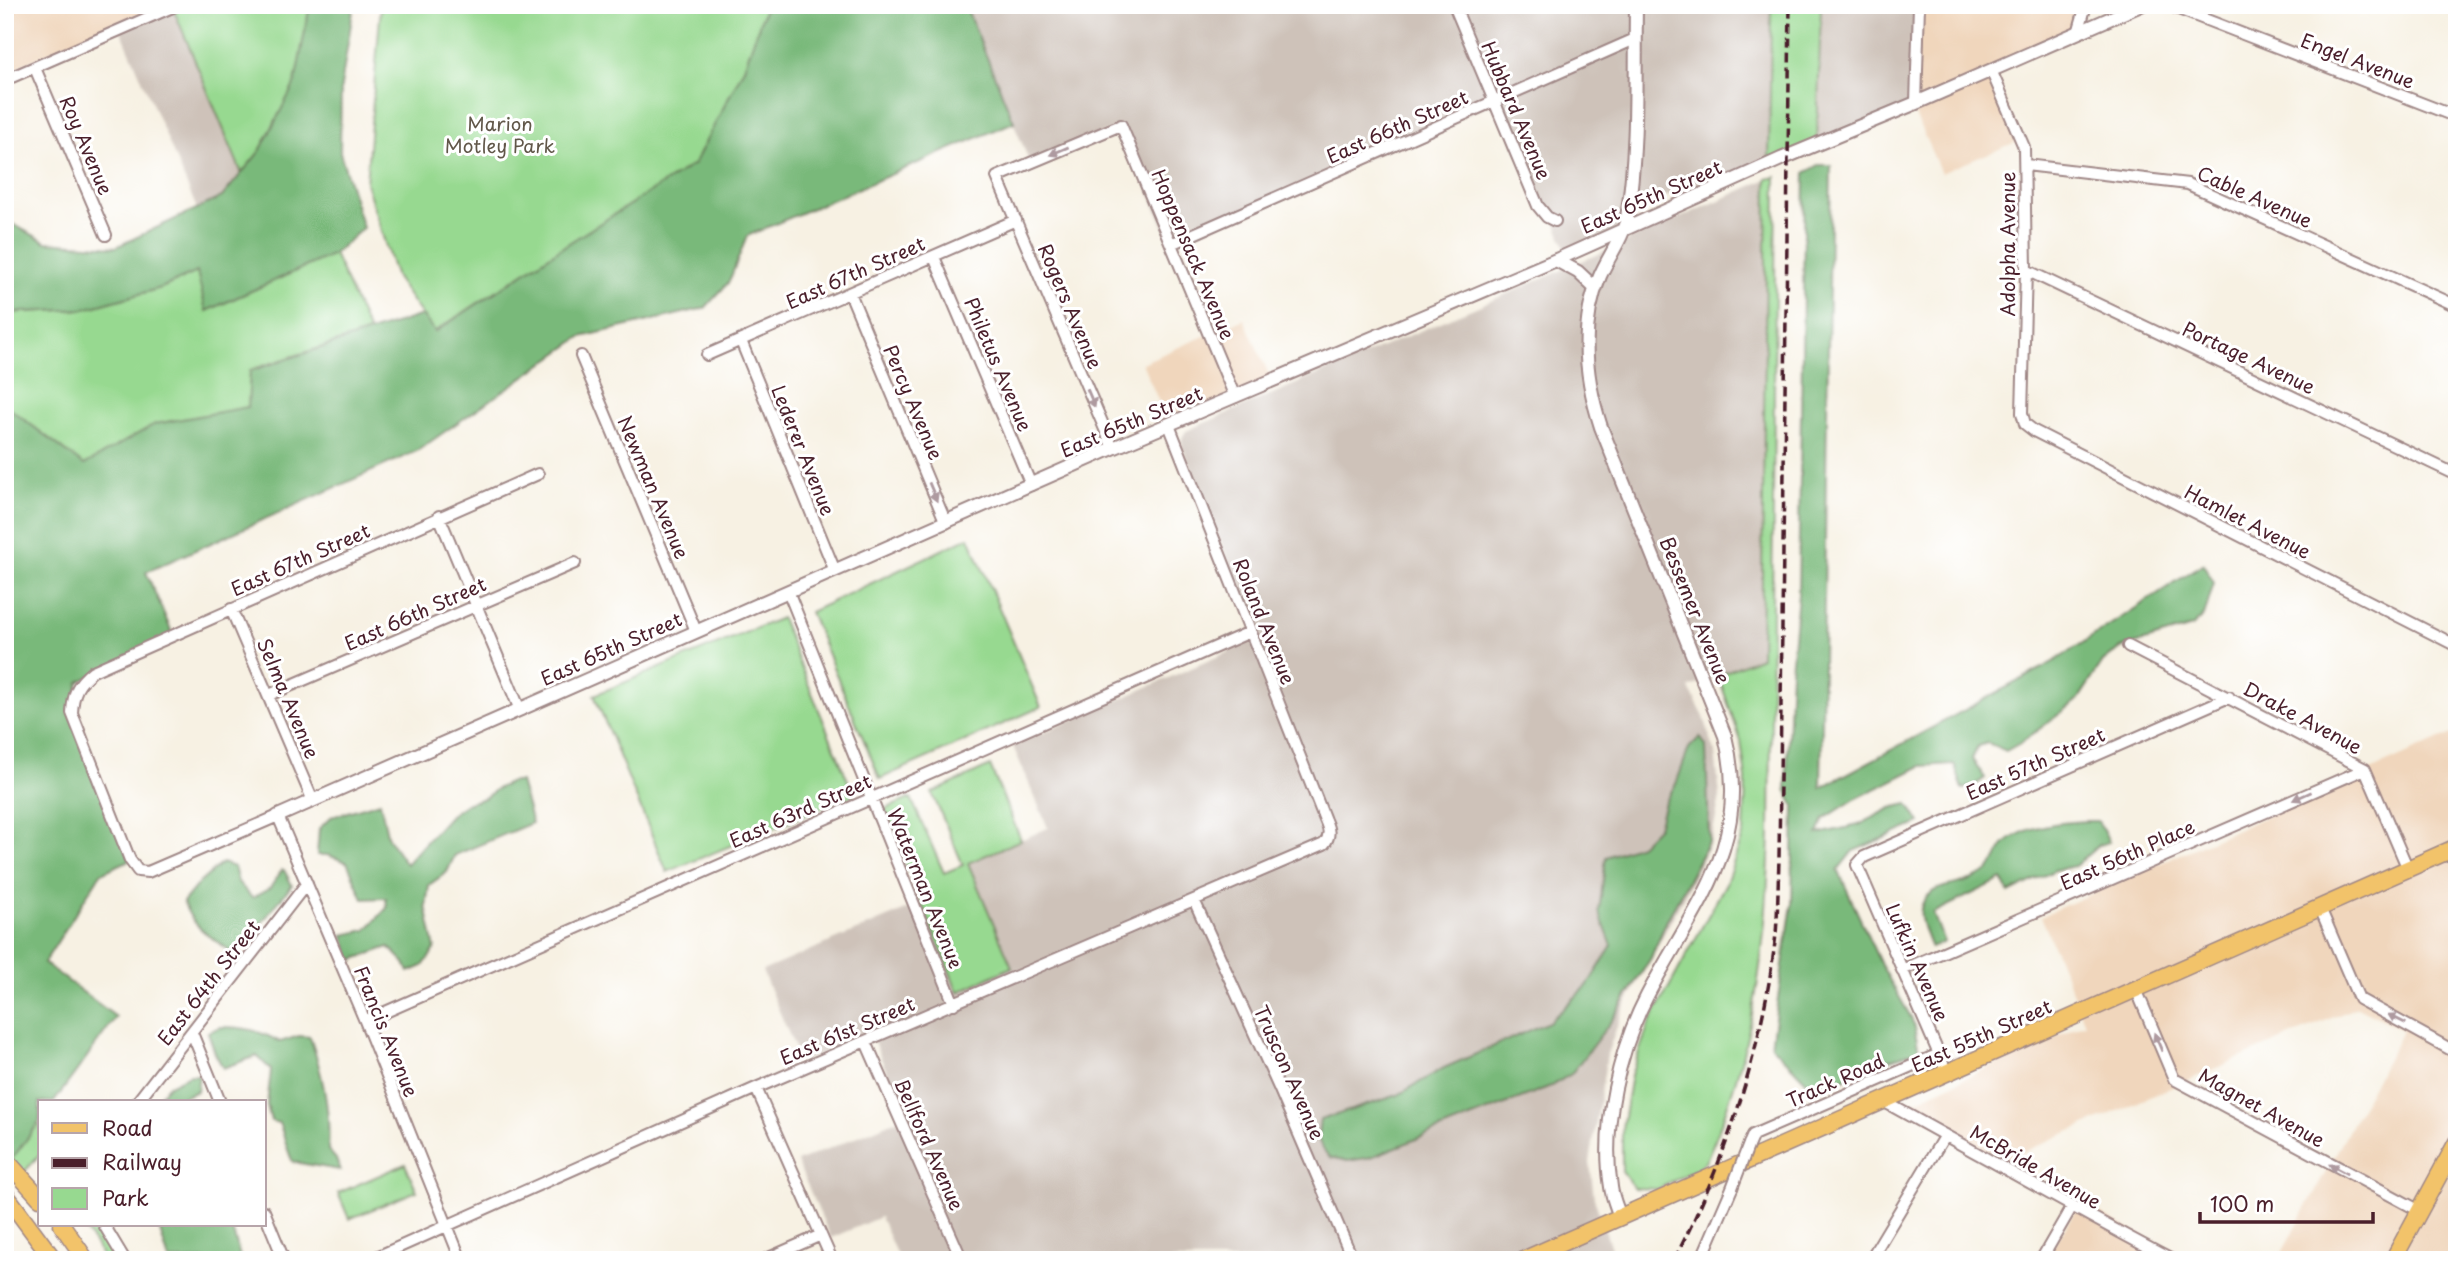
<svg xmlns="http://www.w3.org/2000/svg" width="2462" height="1265" font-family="'Playpen Sans',sans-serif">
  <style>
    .built { fill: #f0d6bc }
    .industrial { fill: #cec2b9 }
    .green { fill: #97d990; stroke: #707c5e; stroke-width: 2 }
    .forest { fill: #79b97a; stroke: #626c52; stroke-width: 2 }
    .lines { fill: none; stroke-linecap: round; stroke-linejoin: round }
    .minor-casing { stroke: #a08887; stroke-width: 14 }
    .tertiary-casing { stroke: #a08887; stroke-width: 16 }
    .primary-casing { stroke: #a08887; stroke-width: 19 }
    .minor { stroke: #fff; stroke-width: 10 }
    .tertiary { stroke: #fff; stroke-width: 12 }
    .primary { stroke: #f2c36a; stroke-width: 16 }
    .rail { stroke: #4a1f2b; stroke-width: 3.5; stroke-dasharray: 10 5; stroke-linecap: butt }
    .minor-bridge-casing { stroke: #a08887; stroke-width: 14; stroke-linecap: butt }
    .minor-bridge { stroke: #fff; stroke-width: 10 }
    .oneway { fill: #ae9aa0 }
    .labels { text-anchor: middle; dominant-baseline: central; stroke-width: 6; stroke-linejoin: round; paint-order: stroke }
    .street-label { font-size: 19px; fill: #4a1f2b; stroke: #fff }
    .park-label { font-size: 19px; fill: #615749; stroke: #fff }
  </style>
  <rect width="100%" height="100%" fill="#fff"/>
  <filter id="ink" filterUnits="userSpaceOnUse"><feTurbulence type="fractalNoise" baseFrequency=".0143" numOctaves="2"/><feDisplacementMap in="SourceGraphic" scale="14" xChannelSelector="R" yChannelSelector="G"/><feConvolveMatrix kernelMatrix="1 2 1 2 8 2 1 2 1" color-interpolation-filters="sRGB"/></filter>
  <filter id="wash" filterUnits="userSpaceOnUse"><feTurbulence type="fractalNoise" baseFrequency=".00686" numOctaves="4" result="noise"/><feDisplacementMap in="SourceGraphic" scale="28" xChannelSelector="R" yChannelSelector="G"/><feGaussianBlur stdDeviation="1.57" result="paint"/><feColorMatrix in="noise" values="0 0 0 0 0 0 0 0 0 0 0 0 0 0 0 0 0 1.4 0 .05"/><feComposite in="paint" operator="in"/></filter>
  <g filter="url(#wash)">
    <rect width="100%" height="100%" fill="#f7f1e3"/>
    <path class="built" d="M5 5H161L5 72Z
      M1919 5H2047L2083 17 2078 33 1991 70 2021 140 1941 173 1911 106Z
      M1244 319 1272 381 1169 425 1142 363Z
      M2457 729V1260H2278L2403 1030 2357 1007 2000 1162 1904 1106 2085 1023 2041 916 2454 733Z
      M2080 1203 2188 1260H2045Z"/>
    <path class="industrial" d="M965 5H1919L1916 103 1788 156 1629 208 1625 228 1568 254 1555 221 1547 217 1494 102 1171 244 1121 125 1030 163Z
      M173 8 242 174 222 197 197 209 121 30Z
      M1767 179 1761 657 1689 688 1704 717 1715 753 1720 796 1711 841 1682 900 1623 1010 1607 1054 1590 1162 1594 1198 1615 1260H899L880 1217 831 1238 797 1162 906 1116 870 1033 801 1062 762 971 920 904 913 887 1048 828 1013 746 1260 638 1182 446V438L1186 431 1553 274Z"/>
    <path class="green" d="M176 5H310L296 83 260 151 242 174 173 8Z
      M381 5H766L744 68 702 159 572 241 434 332 396 278 366 183Z
      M1771 5H1821L1817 144 1769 164Z
      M1776 177 1770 836C1766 956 1754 1050 1706 1161L1698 1168 1658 1189 1634 1188 1622 1172V1128L1631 1075 1649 1024 1726 883 1744 833 1746 779 1741 741 1718 675 1761 657 1767 179Z
      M334 254 369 332 250 370 249 407 156 424 84 465 5 405V313L85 309 161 288 197 272 207 311Z
      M969 537 1041 707 880 779 810 612Z
      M781 618 854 795 667 872 594 695Z
      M990 766 1021 840 968 863 1012 967 958 992 883 810 911 798 944 873 963 865 932 793Z
      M38 1124 40 1126V1157L38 1156 21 1176 9 1163Z
      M405 1164 417 1191 349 1219 338 1193Z
      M82 1225H104L125 1260H105Z"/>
    <path class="forest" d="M310 5H354L341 86 340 152 363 228 334 254 206 311 197 272 161 288 85 309 5 313V220L46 242 116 247 222 197 260 151 295 83Z
      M766 5H965L1014 122 747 236 729 282 705 308 581 337 417 451 146 572 173 635 79 682 72 713 130 860 101 873 44 963 116 1017 54 1102H40V1121L9 1163 5 1159V405L84 465 155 424 248 407 250 371 422 315 435 332 572 241 694 164 744 68Z
      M1819 165H1831L1821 788 2055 661 2203 564 2214 583 2204 616 2192 627 2121 648 2103 662 2078 700 2022 742 2006 751 1988 743 1978 746 1972 759 1985 778 1974 786 1963 789 1954 764 1921 766 1855 799 1824 819 1818 834 1859 825 1891 808 1908 804 1920 823 1853 851 1838 870 1881 965 1912 1019 1919 1050 1873 1065 1831 1085H1810L1771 1045 1792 904 1794 806 1786 789 1791 671 1798 594 1805 173Z
      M1700 737 1706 746 1709 840 1666 922 1651 958 1612 1020 1571 1074 1551 1086 1371 1157 1348 1161 1329 1157C1317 1142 1317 1139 1320 1120L1398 1095 1444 1068 1549 1022 1587 986 1612 946 1599 912 1606 857 1640 845 1658 827 1665 802 1676 784 1689 748Z
      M511 782H520L532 823 455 855 447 872 429 885 426 906 435 949 423 966 409 972 405 963 389 947 352 960 343 935 366 930 387 908 386 898 363 899 347 862 327 855H317L319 829 331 817 380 802 388 838 406 864 450 815 466 804 484 798 498 788Z
      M2088 821H2098L2109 842 2099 845 2075 866 2055 870 2009 893 2002 879 1933 913 1944 942 1931 948C1920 923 1910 898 1944 887 1955 884 1965 883 1975 878 1979 876 1986 874 1989 870 1996 863 1998 851 2006 843 2025 825 2063 822 2088 821Z
      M222 863 234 867 238 882 252 898 270 888 282 870H284L292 885 235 956C213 936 195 932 183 902L197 885Z
      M220 1027C246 1027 258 1030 280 1042L299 1036 310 1037C322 1072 331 1113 328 1150L336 1159 340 1170 293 1162C286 1149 285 1136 279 1123L271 1121 267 1105 271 1070 257 1056 223 1068 215 1053 208 1032Z
      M189 1075H199L197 1091 171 1102H154L169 1085Z
      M158 1225H228L233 1232 241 1260H169Z"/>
  </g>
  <g filter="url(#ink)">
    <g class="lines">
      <defs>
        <path id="minor" d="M1454 5 1538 206 1547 217 1555 221
          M2168 5 2457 117
          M2078 33 2086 5
          M35 68 106 235
          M1991 70 2024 147 2026 270 2022 413 2025 424 2034 431 2457 646
          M5 80 177 5
          M1916 103 1919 5
          M2026 165 2188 184 2457 306
          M1171 244 1635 39
          M934 257 1031 485
          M2026 270 2457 475
          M850 293 946 523
          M741 341 835 571
          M707 355 1016 220
          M581 356 696 631
          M1113 448 997 177 1121 125 1235 397
          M439 516 520 710
          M788 591 954 1004
          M231 609 313 801
          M2128 646 2365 769 2408 869
          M269 695 575 563
          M1194 900 1280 1090 1353 1260
          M2320 908 2359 999 2457 1053
          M1902 970 2365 769
          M2136 989 2174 1079 2420 1211
          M365 1021 1250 632
          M192 1033 220 1102
          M866 1042 962 1260
          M1947 1073 1857 865 1864 857 2229 697
          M756 1088 832 1260
          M1883 1101C1980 1154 2074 1209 2172 1260
          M137 1102 307 883
          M1749 1144 1753 1135 1939 1054
          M264 1211 284 1260
          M104 1225 125 1260
          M370 1260 756 1088 1324 844C1331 836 1329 829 1325 820L1169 425
          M461 1260 365 1021 278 816 148 872 138 871 130 860 72 713C73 692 78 683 93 671L538 474
          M764 1260 821 1235
          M1701 1260 1732 1188
          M1870 1260 1945 1135
          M2041 1260 2071 1208"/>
        <path id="tertiary" d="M1556 260 1578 272 1595 288
          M278 816 1113 448 1556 260 1781 159 1916 103 2141 5
          M1620 1217C1617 1208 1612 1197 1611 1187 1601 1127 1619 1050 1647 996 1694 906 1753 845 1725 736L1601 427C1585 378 1579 325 1600 276 1608 257 1623 238 1627 218 1638 148 1635 76 1636 5"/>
        <path id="primary" d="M5 1159 40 1198
          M5 1194 54 1260
          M62 1225 86 1260
          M1523 1260 2457 847
          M2393 1260 2457 1142"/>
      </defs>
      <use href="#minor" class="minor-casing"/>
      <use href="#tertiary" class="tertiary-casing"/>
      <use href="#primary" class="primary-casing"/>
      <use href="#minor" class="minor"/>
      <use href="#tertiary" class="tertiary"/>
      <use href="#primary" class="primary"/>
      <path class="rail" d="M1674 1260C1727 1159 1763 1047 1776 934 1778 909 1778 884 1779 859L1790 5"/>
      <defs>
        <path id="minor-bridge" d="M1732 1188 1749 1144"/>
      </defs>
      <use href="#minor-bridge" class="minor-bridge-casing"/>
      <use href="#minor-bridge" class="minor-bridge"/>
    </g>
    <defs><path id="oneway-solid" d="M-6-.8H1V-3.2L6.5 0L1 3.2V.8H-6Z" transform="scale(1.75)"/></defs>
    <g class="oneway">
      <use href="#oneway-solid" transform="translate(1059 151) rotate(157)"/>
      <use href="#oneway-solid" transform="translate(1091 398) rotate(67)"/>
      <use href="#oneway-solid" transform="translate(933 492) rotate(67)"/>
      <use href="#oneway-solid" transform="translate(2302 796) rotate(156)"/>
      <use href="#oneway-solid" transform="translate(2397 1019) rotate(-153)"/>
      <use href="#oneway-solid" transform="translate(2158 1042) rotate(-113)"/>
      <use href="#oneway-solid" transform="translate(2338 1169) rotate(-152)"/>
    </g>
  </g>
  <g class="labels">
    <g class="street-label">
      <text transform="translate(2358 60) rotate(21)">Engel Avenue</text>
      <text transform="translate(1517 110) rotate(67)">Hubbard Avenue</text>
      <text transform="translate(1397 126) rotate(-24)">East 66th Street</text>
      <text transform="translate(87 145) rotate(67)">Roy Avenue</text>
      <text transform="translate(1651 196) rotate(-24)">East 65th Street</text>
      <text transform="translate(2255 196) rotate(24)">Cable Avenue</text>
      <text transform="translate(2007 244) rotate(-90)">Adolpha Avenue</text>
      <text transform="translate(1194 254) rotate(67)">Hoppensack Avenue</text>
      <text transform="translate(855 272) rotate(-24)">East 67th Street</text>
      <text transform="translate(1071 306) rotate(67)">Rogers Avenue</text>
      <text transform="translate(2249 357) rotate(25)">Portage Avenue</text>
      <text transform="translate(999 364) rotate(67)">Philetus Avenue</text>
      <text transform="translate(914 402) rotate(67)">Percy Avenue</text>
      <text transform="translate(1131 421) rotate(-23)">East 65th Street</text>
      <text transform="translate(804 450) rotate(68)">Lederer Avenue</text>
      <text transform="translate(654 487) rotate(67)">Newman Avenue</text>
      <text transform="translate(2248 521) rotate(27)">Hamlet Avenue</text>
      <text transform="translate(300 559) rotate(-24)">East 67th Street</text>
      <text transform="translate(1696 610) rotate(68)">Bessemer Avenue</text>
      <text transform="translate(415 613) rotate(-24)">East 66th Street</text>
      <text transform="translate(1265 621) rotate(68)">Roland Avenue</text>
      <text transform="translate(611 648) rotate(-24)">East 65th Street</text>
      <text transform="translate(289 698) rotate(67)">Selma Avenue</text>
      <text transform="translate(2303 717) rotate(28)">Drake Avenue</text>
      <text transform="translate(2035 763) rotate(-24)">East 57th Street</text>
      <text transform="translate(800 810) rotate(-24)">East 63rd Street</text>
      <text transform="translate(2127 854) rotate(-24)">East 56th Place</text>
      <text transform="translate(926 888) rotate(68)">Waterman Avenue</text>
      <text transform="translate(1918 962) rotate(66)">Lufkin Avenue</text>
      <text transform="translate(208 982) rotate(-52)">East 64th Street</text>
      <text transform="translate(847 1030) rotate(-23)">East 61st Street</text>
      <text transform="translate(387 1031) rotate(68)">Francis Avenue</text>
      <text transform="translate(1981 1035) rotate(-24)">East 55th Street</text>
      <text transform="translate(1290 1072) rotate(66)">Truscon Avenue</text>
      <text transform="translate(1835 1080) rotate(-24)">Track Road</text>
      <text transform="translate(2262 1107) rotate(29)">Magnet Avenue</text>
      <text transform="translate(930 1144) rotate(66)">Bellford Avenue</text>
      <text transform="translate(2036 1166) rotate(30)">McBride Avenue</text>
    </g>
    <g class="park-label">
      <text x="500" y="123">Marion<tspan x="500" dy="22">Motley Park</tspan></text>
    </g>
  </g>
  <rect width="2462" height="1265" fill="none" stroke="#fff" stroke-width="28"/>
  <rect x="38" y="1100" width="228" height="126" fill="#ffffff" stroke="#b7a5aa" stroke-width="2"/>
  <rect x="52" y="1123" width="35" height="10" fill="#f2c36a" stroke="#b7a5aa" stroke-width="2"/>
  <text x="102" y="1136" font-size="21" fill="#4a1f2b">Road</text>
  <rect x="52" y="1158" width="35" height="10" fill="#4a1f2b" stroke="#b7a5aa" stroke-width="2"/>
  <text x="102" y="1170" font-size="21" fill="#4a1f2b">Railway</text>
  <rect x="52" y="1188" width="35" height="21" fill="#97d990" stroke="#b7a5aa" stroke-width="2"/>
  <text x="102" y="1206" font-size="21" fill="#4a1f2b">Park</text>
  <path d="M2200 1212v10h173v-10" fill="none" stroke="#4a1f2b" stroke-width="3.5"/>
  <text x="2210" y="1212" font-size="21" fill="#4a1f2b" stroke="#ffffff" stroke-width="5" paint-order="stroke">100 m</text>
</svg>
